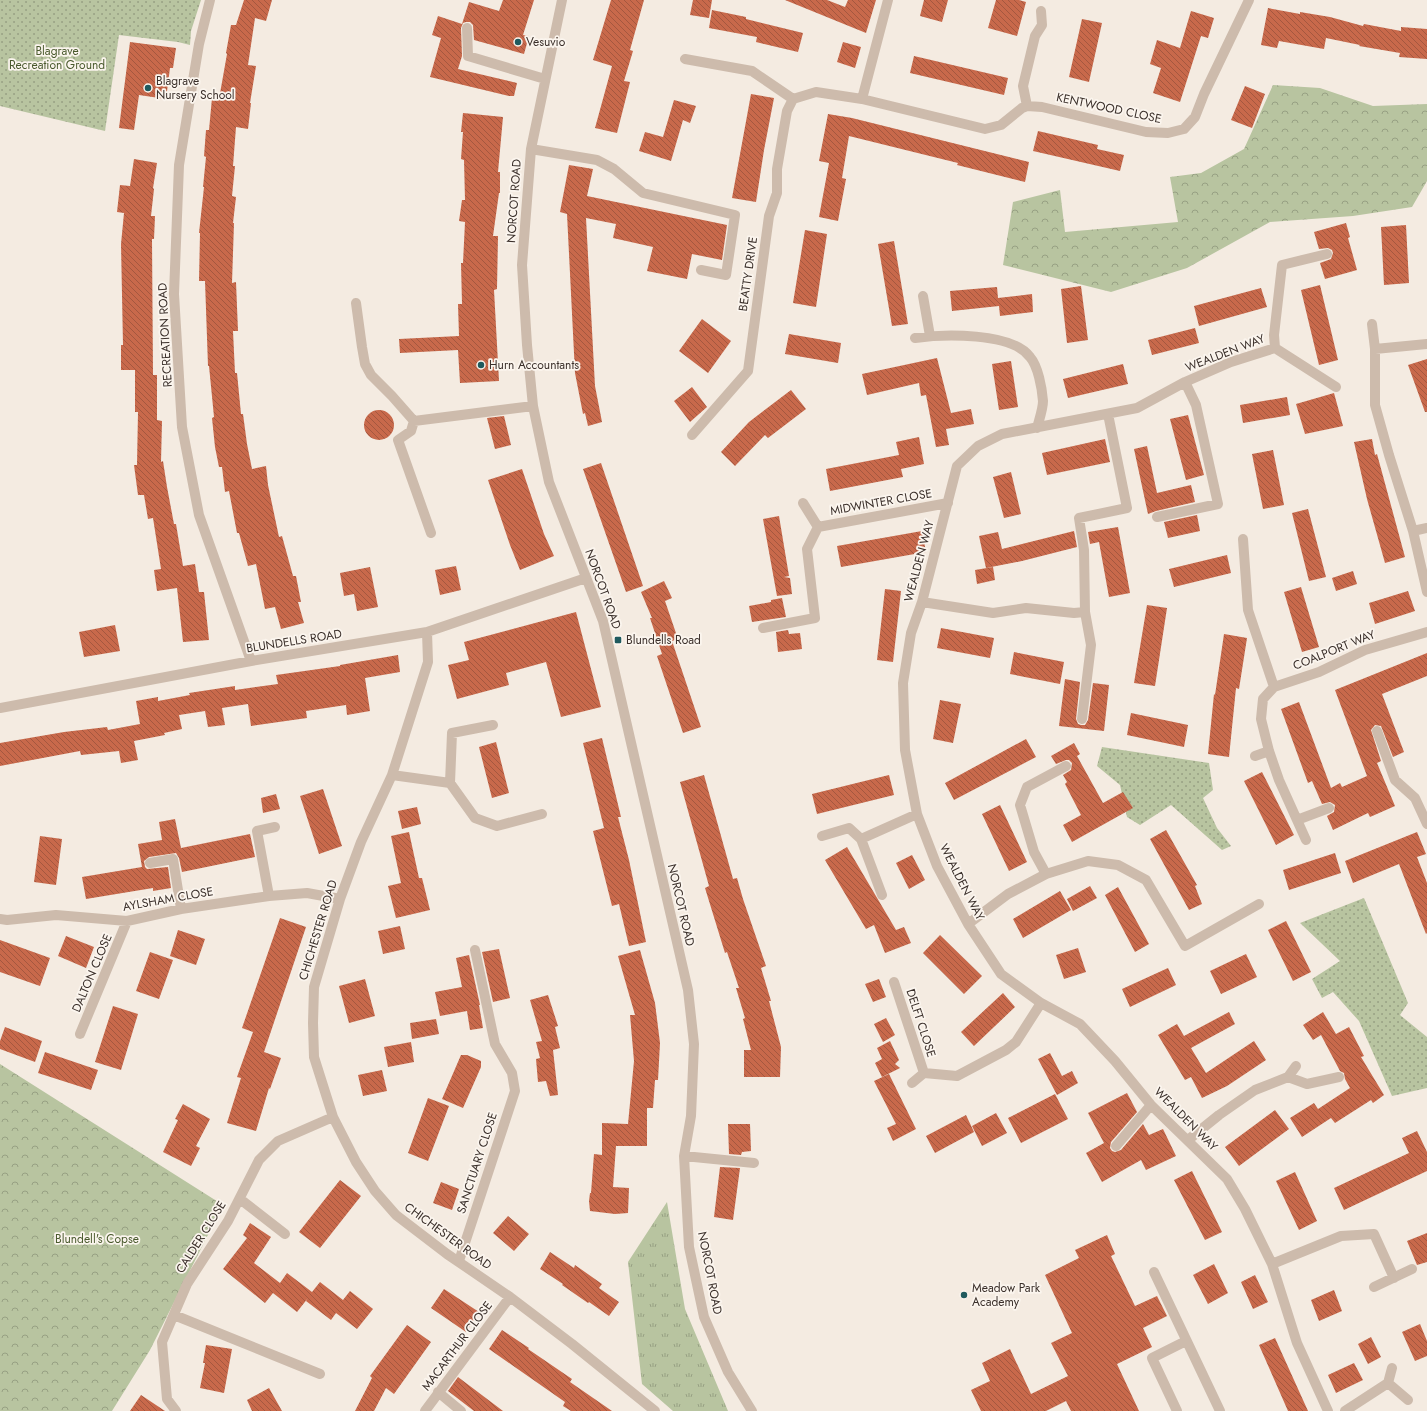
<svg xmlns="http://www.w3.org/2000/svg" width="1427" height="1411" font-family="Jost,sans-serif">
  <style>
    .grass { fill: url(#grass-tufts) }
    .forest { fill: url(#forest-crowns) }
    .park { fill: url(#park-dots) }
    .building { fill: url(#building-back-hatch) }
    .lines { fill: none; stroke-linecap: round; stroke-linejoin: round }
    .minor { stroke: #cdbbac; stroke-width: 10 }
    .poi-dot { fill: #1f5a5e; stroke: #fbf5ee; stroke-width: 1.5 }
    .labels { text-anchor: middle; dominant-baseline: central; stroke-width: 3.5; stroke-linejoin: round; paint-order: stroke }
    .poi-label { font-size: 12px; fill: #3b302b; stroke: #fbf5ee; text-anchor: start }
    .park-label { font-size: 12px; fill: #4a5a2e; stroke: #fbf5ee }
    .street-label { font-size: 12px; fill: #3b302b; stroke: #fbf5ee }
  </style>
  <defs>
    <pattern id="grass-tufts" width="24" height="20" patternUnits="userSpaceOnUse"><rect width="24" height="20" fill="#b8c4a0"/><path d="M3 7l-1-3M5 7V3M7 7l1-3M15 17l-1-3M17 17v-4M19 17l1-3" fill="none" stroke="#97a083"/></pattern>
    <pattern id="forest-crowns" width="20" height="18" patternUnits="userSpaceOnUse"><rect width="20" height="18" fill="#b8c4a0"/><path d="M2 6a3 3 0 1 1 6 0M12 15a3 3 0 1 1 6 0" fill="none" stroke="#97a083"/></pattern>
    <pattern id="park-dots" width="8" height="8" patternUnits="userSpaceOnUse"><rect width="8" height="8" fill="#b8c4a0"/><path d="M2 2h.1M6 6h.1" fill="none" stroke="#97a083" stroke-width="1.8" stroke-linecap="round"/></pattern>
    <pattern id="building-back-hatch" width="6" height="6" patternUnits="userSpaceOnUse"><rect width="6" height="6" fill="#c8694b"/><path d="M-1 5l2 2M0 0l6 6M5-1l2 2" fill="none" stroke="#a4573f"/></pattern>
  </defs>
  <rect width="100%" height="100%" fill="#f4ebe1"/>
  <path class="grass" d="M667 1202 685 1309 728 1411H673L642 1384 628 1262Z"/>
  <path class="forest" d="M1273 85 1320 88 1373 106 1427 104V181L1412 207 1353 216 1270 222 1187 268 1111 292 1003 265 1013 202 1060 190 1065 232 1178 222 1170 177 1201 173 1244 149Z
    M0 1064 223 1205 150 1350 112 1411H0Z"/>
  <path class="park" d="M0 0H201L191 31 190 45 178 42 119 35 105 131 0 106Z
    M1102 747 1209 763 1213 790 1203 798 1217 828 1231 846 1222 850 1171 805 1140 825 1127 817 1120 785 1097 766Z
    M1364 898 1408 1003 1400 1015 1427 1037V1088L1392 1096 1359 1021 1333 992 1322 998 1312 979 1340 961 1300 923Z"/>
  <path class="building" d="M244 0H272L266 21 255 18 248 65 256 66 250 103H251L248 129 236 127 233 166H235L232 196 236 197 233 223H234L232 283 236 282 238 331H233L235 373H237L241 414H243L247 444 252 469 266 466 268 485 279 537 282 536 293 576H296L301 602H298L304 623 281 629 275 607 265 609 256 564 248 566 239 533H237L229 491 225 492 222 467H219L215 447 212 418 214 417 209 366H208L205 281H199L200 233H199L204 187H203L206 157 204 156 206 130H209L212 98 219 99 227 54 226 53 231 25H236Z
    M503 0H534L523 35 529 36 524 54 474 40 473 25 470 22H466L463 23 461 28 462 56 458 69 517 83 514 96H509L430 77 441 38 432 35 438 16 462 24 469 2 499 11Z
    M611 0H644L630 50 633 51 624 81 630 82 617 133 595 128 612 66 593 60Z
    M693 0H712L709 18 690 15Z
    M785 0H827L845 7 848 0H876L866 33Z
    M924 0H948L942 22 920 16Z
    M996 0H1019L1026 2 1017 36 988 28Z
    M1268 8 1300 14V12L1330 17 1363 26 1364 24 1401 31V27L1427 29V59L1399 57 1400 53 1359 46 1360 45 1326 38 1324 49 1279 41 1277 48 1261 45Z
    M712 10 746 17V19L803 33 798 52 756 42 757 37 709 28Z
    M1191 11 1214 18 1208 38 1201 36 1180 102 1153 93 1161 68 1150 64 1157 40 1180 48Z
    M1082 19 1102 23 1089 82 1069 77Z
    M130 42 176 48 173 68H170L166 99 139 95 134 130 119 128Z
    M843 42 861 47 855 68 837 62Z
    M914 56 1008 78 1004 95 910 73Z
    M1245 86 1265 94 1252 128 1231 120Z
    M751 94 774 98 764 150 756 202 732 198Z
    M674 100 696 106 690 123 683 120 671 161 639 151 645 132 663 137Z
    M463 113 503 117 498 172H500V193H499L493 236H498L497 289 494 290 499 381 460 383 458 350 400 353 399 339 459 336 458 304H462L461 263H463L465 222 459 221 462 200H465L464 160 461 159 463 132H461Z
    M828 114 852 118 1029 162 1025 182 957 165 958 163 849 136 842 178 846 179 838 221 819 217 829 163 819 161Z
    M1038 131 1098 145 1097 149 1124 155 1120 171 1033 151Z
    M134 159 157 163 153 188 154 189 151 216H155L154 239H152L153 375H157V420L162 421 161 462 163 461 167 487 174 524H176L183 566 195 564 199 592H204L209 640 183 642 177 588 157 591 154 570 161 569 153 518 148 519 144 495H138L134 465H137L138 412H135V370H121V345H123L121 244 124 213 117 212 120 185 130 186Z
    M569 165 593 169 587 196 727 225 722 260 692 254 687 279 647 271 653 247 613 238 616 224 586 218 595 386 602 422 588 426 585 413 583 414 575 373 567 214 560 212Z
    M1346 223 1350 237 1348 238 1357 270 1325 279 1320 263 1331 259 1333 253 1332 250 1328 248 1319 249 1314 232Z
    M1406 225 1409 283 1384 285 1381 227Z
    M805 230 827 234 816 307 793 303Z
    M894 241 908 324 892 326 878 244Z
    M1320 285 1338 360 1319 365 1301 290Z
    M1081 286 1088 340 1067 343 1061 289Z
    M997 287 998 298 1032 294 1033 312 1000 316 999 306 952 311 950 291Z
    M1261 288 1267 307 1199 326 1194 306Z
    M702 319 731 341 708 373 679 351Z
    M1195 328 1199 343 1152 355 1148 340Z
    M789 334 841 343 838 363 785 354Z
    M937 358 951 413 971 409 974 424 946 429 949 445 936 447 926 395 921 396 919 383 867 395 862 374Z
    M1427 359V412H1425L1408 365Z
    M1011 361 1018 407 999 410 992 364Z
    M1123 364 1128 384 1068 398 1063 379Z
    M692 387 707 407 690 422 674 401Z
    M791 390 806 409 768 438 765 435 735 466 721 452 749 422Z
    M1334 393 1343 426 1305 434 1296 404Z
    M1287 397 1290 415 1243 423 1240 405Z
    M364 425a15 15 0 1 1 30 0a15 15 0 1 1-30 0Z
    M1188 415 1204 475 1186 480 1170 419Z
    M504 416 511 445 495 449 487 418Z
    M919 437 924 464 901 469 903 477 830 491 826 469 899 455 896 442Z
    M1105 439 1110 462 1047 475 1042 453Z
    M1372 439 1375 455 1377 454 1405 557 1385 563 1367 499 1354 442Z
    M1147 446 1157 493 1191 485 1195 502 1156 511 1148 514 1134 449Z
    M1273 450 1284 505 1263 509 1252 454Z
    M601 463 643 586 626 592 583 469Z
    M522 469 544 534 554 556 520 570 510 545 488 480Z
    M1011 472 1021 514 1004 518 993 477Z
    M1308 509 1326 577 1309 581 1292 513Z
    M1197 515 1200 531 1168 538 1164 522Z
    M779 516 789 576 784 577 790 578 792 594 777 596 763 519Z
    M1118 527 1130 593 1109 597 1099 542 1090 544 1088 532Z
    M922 531 926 552 841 567 837 546Z
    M1074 531 1077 547 1022 561 986 568 979 536 998 532 1002 549Z
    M1227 555 1231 573 1174 587 1169 569Z
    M456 566 461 590 440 595 435 570Z
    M370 567 378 607 357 611 354 594 344 596 340 573Z
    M993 567 995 580 977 584 975 570Z
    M1353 571 1357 584 1336 591 1332 578Z
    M664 581 672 598 665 601 678 639 672 641 701 727 683 733 657 656 662 654 650 618H652L641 592Z
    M1301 587 1319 647 1302 652 1284 592Z
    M885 589 901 591 893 662 877 660Z
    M1408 591 1415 611 1375 624 1369 603Z
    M782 598 786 617 752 622 749 606 771 602V600Z
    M1147 605 1167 608 1155 686 1134 683Z
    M576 612 601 707 561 717 546 662 506 673 509 685 457 699 448 665 469 660 464 642Z
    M115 625 120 651 84 657 79 632Z
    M941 628 994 638 990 658 937 648Z
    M788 630 789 634 800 633 802 649 778 652 776 632Z
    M1224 634 1247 638 1239 689 1236 688 1229 757 1208 754 1214 694 1215 695Z
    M1014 652 1064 662 1060 684 1010 674Z
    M1427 653V676L1382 694 1404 752 1393 757 1381 726 1375 725 1371 730 1381 761 1377 763 1395 806 1370 817 1368 813 1333 830 1327 816 1334 812 1335 805 1330 802 1322 804 1312 781 1308 783 1281 709 1299 702 1331 788 1340 783 1342 787 1367 776 1335 690Z
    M398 655 400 672 365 678 370 711 347 715 346 705 306 711 307 718 251 726 248 704 222 708 225 725 208 727 205 711 179 715 182 729 164 733 165 735 134 741 138 760 121 763 119 751 81 755 80 751 0 766V743L64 732 107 727 108 730 140 724 136 701 158 697V701L190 695 189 693 235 686V690L278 684 276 675 340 666V665Z
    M1065 679 1080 682 1076 719 1078 724 1081 725H1085L1088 720 1093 683 1109 685 1104 731 1059 726Z
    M940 700 961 704 953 743 933 739Z
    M1131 713 1188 725 1184 747 1127 735Z
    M602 738 621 817H618L629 860 646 942 629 946 619 904 612 906 593 831 604 828 583 743Z
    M1026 739 1036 757 954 800 945 783Z
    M496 742 509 793 492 798 479 747Z
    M1074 743 1080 754 1077 756 1103 803 1123 792 1133 808 1072 842 1063 825 1081 815 1065 784 1067 782 1063 775 1071 770 1072 763 1069 760H1066L1056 764 1051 756Z
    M1262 772 1294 835 1276 845 1244 781Z
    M704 775 733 879 737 878 743 899 766 966 761 968 771 1001H769L781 1047 780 1077H744V1050H751L743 1019 745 1018 736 988H739L727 952 725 953 705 888 709 886 680 782Z
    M889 775 894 795 817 814 812 794Z
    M323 789 342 846 319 854 300 796Z
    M276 794 280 809 263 813 261 798Z
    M1000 805 1027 862 1009 871 982 814Z
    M417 807 421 824 402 829 398 811Z
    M175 819 181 848 250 834 255 857 182 872 179 858 176 853 149 857 144 861 145 867 147 869 168 867 171 888 153 891V888L86 899 82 877 142 867 138 844 162 840 159 822Z
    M1166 830 1197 885 1195 886 1202 904 1189 910 1150 839Z
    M409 832 419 878H422L430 910 396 918 388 886 401 883 391 836Z
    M1417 832 1426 854 1417 857 1427 883V933L1426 934 1399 864 1353 883 1345 861Z
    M40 836 62 839 56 885 34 882Z
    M847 847 896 930 904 927 911 943 885 953 874 925 866 929 825 860Z
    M1335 853 1341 873 1289 890 1283 870Z
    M912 855 925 880 909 889 896 863Z
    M1090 886 1097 898 1073 911 1067 899Z
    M1118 887 1149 944 1135 952 1105 895Z
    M1060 891 1071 910 1023 938 1013 919Z
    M280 918 306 927 264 1052 281 1058 270 1089 269 1088 256 1131 227 1123 241 1078 237 1077 253 1032 242 1028Z
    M1286 921 1311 972 1293 981 1268 930Z
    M400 926 405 949 383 954 378 931Z
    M178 930 205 939 196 965 170 956Z
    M940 935 982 976 964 994 923 953Z
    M66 936 94 947 86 968 58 956Z
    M0 940 50 958 40 986 0 972Z
    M1078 948 1086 972 1064 979 1056 955Z
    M499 949 510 998 493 1002 482 952Z
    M640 950 655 1003 660 1043 658 1080H655L653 1108H647V1146H616L613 1187 629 1188 628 1213 615 1214 590 1211 589 1201 590 1193H591L594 1154 602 1155V1123L628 1124 634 1061 630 1015H635L618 956Z
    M150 952 173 960 159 999 136 991Z
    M1246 954 1257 977 1221 994 1210 971Z
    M469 955 480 1005H479L483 1028 470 1030 467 1011 440 1016 435 992 462 987 456 958Z
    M1168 968 1176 985 1130 1007 1122 989Z
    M365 979 375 1016 349 1023 339 986Z
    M879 979 886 997 873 1002 865 984Z
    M1003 993 1015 1007 974 1046 961 1032Z
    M548 995 558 1026 555 1027 560 1048 553 1050 558 1095 550 1096 546 1081 538 1082 536 1059 540 1058 536 1042 542 1041 530 1000Z
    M113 1006 138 1014 121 1070 95 1062Z
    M1229 1012 1235 1024 1191 1048 1206 1073 1254 1041 1266 1060 1227 1086 1202 1098 1191 1077 1185 1080 1158 1035 1177 1024 1184 1036Z
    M1323 1012 1336 1034 1349 1027 1364 1056 1361 1057 1384 1095 1373 1103 1371 1100 1335 1123 1331 1118 1302 1137 1290 1118 1314 1103 1318 1109 1350 1088 1345 1079 1344 1073 1340 1071 1321 1035 1313 1040 1303 1025Z
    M886 1018 895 1035 883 1042 874 1024Z
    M436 1019 439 1034 412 1039 410 1023Z
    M5 1027 42 1041 35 1062 0 1049V1041Z
    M890 1041 899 1060 895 1064 900 1068 882 1077 875 1063 882 1059 877 1048Z
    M411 1042 414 1062 388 1067 384 1047Z
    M45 1052 98 1070 91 1090 38 1073Z
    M1050 1053 1062 1076 1072 1071 1078 1083 1057 1095 1038 1059Z
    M461 1055H467L481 1061V1067L463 1108 442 1099Z
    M382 1070 387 1091 363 1096 358 1075Z
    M889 1074 916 1129 893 1141 887 1128 896 1124 874 1081Z
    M1127 1093 1137 1112 1111 1142 1110 1148 1112 1151 1115 1152 1121 1150 1143 1124 1149 1135 1163 1129 1176 1156 1146 1170 1141 1160 1102 1182 1086 1153 1104 1143 1088 1113Z
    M1055 1094 1068 1119 1021 1143 1008 1118Z
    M428 1098 449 1106 428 1161 408 1153Z
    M183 1104 210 1119 196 1146 200 1148 191 1166 163 1152 178 1120 175 1119Z
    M1275 1110 1289 1129 1239 1166 1225 1147Z
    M996 1113 1007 1133 982 1146 972 1126Z
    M966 1115 974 1132 935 1153 926 1136Z
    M728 1124H750L751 1151 742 1152 741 1155 729 1154Z
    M1417 1131 1427 1152V1171L1344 1210 1334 1188 1409 1153 1402 1138Z
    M720 1167 740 1168 733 1220 714 1217Z
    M1192 1171 1222 1232 1205 1240 1174 1180Z
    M1295 1172 1317 1221 1299 1230 1276 1181Z
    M340 1180 361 1196 320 1248 299 1232Z
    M441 1182 459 1189 452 1210 433 1203Z
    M508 1216 529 1234 514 1251 493 1233Z
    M250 1223 271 1237 254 1263 280 1283 287 1273 312 1292 320 1282 343 1300 350 1291 373 1309 357 1329 336 1313 331 1320 306 1301 308 1298 297 1312 273 1293 265 1303 223 1269 247 1238 243 1235Z
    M1427 1233V1262L1417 1265 1407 1241Z
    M1107 1235 1115 1254 1111 1256 1135 1306 1157 1296 1167 1316 1143 1328 1152 1347 1117 1364 1139 1411H1071L1066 1401 1046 1411H981L971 1390 990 1381 982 1363 1010 1349 1031 1394 1068 1376 1051 1343 1072 1333 1045 1275 1079 1258 1075 1250Z
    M550 1252 574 1268 575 1265 602 1284 599 1288 619 1302 609 1316 589 1302 588 1303 562 1285 563 1284 540 1269Z
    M1214 1264 1228 1293 1208 1304 1193 1275Z
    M1255 1275 1268 1302 1253 1309 1241 1282Z
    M444 1289 479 1312 466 1332 431 1308Z
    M1334 1290 1342 1311 1319 1321 1311 1300Z
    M1420 1324 1427 1341V1356L1415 1361 1402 1332Z
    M407 1325 431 1342 394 1394 386 1388 374 1411H355L372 1378 370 1376Z
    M502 1330 529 1348 528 1349 572 1379 570 1382 612 1411H571L563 1406 565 1402 489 1349Z
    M1371 1337 1381 1357 1368 1364 1358 1344Z
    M1275 1338 1308 1411H1288L1259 1345Z
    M206 1345 232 1349 224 1393 200 1388 205 1363H203Z
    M1354 1363 1363 1380 1336 1393 1328 1375Z
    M458 1377 503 1411H474L448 1391Z
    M269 1388 282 1411H252L247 1400Z
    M141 1395 165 1411H130Z"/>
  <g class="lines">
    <path class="minor" d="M210 0 199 44 179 165 174 294 182 427 199 515 251 661
      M562 0 531 149 522 265 527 345 533 406 549 482 603 621 688 990 694 1044 691 1116 684 1156 689 1247 704 1317 728 1372 752 1411
      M467 28 468 56 545 79
      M685 59 752 71 793 99 816 92 862 99 985 129 1001 125 1022 108 1027 106 1042 107 1146 132 1168 133 1184 129 1195 117 1204 94 1249 0
      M862 99 888 0
      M1027 106 1023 86 1035 36 1042 25 1041 11
      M531 149 597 160 614 169 643 193 735 215 726 275 701 270
      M1327 254 1282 265 1274 335 1275 348 1336 387
      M923 296 930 336
      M356 303 362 347 365 364 371 375 392 396 414 421 533 406
      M1372 324 1375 349V405L1389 455 1413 531 1427 592
      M915 338C943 334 1012 332 1030 357 1038 366 1042 388 1043 401 1043 409 1039 420 1037 428
      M1275 348 1231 362 1185 382 1137 408 1002 434 978 446 957 466 922 602 911 633 903 683 905 750 917 814 937 866 968 924 1001 974 1041 1003 1080 1024 1115 1061 1151 1105 1227 1179 1245 1209 1272 1264 1297 1343 1328 1411
      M1375 349 1427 344
      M414 421 411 431 398 440 431 533
      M692 435 748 371 769 216 777 193V169L787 111 793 99
      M1157 517 1218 504 1196 405 1185 382
      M818 527 948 503
      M1413 531 1427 528
      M1243 539 1248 610 1274 687
      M922 602 993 613 1026 608 1074 613 1085 612
      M763 628 815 618 807 549 818 527 803 503
      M427 632 428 662 392 775 361 842 340 899 314 987 313 1023 314 1057 333 1117 356 1162 375 1191 396 1215 447 1254 510 1297 572 1344 655 1411
      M0 708 251 661 427 632 586 578
      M1082 719 1091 645 1085 612 1084 550 1079 518 1127 508 1108 414
      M1377 731 1395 780 1415 798 1427 824
      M1255 756 1269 751
      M392 775 450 783 452 733 493 725
      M450 783 475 818 497 826 542 814
      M1297 820 1329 808
      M822 836 849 828 861 839 882 895
      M861 839 917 814
      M1306 840 1279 780 1269 751 1261 719 1263 699 1274 687 1319 672 1365 650 1427 632
      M150 863 173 859 181 909
      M1046 874 1034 852 1020 805 1027 787 1066 766
      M269 896 257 831 275 827
      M0 919 7 920 56 915 127 921 181 909 269 896 307 893 340 899
      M968 924 1008 894 1046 874 1088 861 1118 865 1146 880 1185 946 1259 904
      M894 982 924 1073 957 1076 1006 1050 1016 1042 1041 1003
      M80 1034 127 921
      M1296 1066 1288 1077 1307 1084 1339 1077
      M912 1083 924 1073
      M1188 1140 1219 1115 1255 1090 1288 1077
      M1116 1146 1151 1105
      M684 1156 754 1163
      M240 1199 285 1234
      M459 1261 515 1091 512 1073 495 1044 475 950
      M1272 1264 1341 1236 1374 1234 1394 1278
      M1154 1272 1220 1411
      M1374 1287 1412 1269
      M174 1315 320 1374
      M1392 1368 1388 1383 1408 1400
      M438 1392 461 1411
      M176 1411 167 1399 162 1342 187 1284 228 1221 259 1160 278 1141 333 1117
      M425 1411 510 1297
      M1177 1411 1152 1358 1186 1341
      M1345 1411 1388 1383"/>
  </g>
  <g class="poi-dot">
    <circle cx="518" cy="42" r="4"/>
    <circle cx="148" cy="88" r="4"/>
    <circle cx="481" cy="365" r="4"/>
    <rect x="614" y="636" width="8" height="8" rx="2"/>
    <circle cx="964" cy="1295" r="4"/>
  </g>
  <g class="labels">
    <g class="poi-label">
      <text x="526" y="42">Vesuvio</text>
      <text x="156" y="81">Blagrave<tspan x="156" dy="14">Nursery School</tspan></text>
      <text x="489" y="365">Hurn Accountants</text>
      <text x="626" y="640">Blundells Road</text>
      <text x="972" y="1288">Meadow Park<tspan x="972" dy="14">Academy</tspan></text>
    </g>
    <g class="park-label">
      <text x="57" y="51">Blagrave<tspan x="57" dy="14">Recreation Ground</tspan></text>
      <text x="97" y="1239">Blundell's Copse</text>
    </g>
    <g class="street-label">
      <text transform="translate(1109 108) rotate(12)">KENTWOOD CLOSE</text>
      <text transform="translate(514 201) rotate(-86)">NORCOT ROAD</text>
      <text transform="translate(748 274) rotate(-82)">BEATTY DRIVE</text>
      <text transform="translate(165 335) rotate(-93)">RECREATION ROAD</text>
      <text transform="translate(1225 353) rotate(-21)">WEALDEN WAY</text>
      <text transform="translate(881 502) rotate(-10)">MIDWINTER CLOSE</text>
      <text transform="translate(919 561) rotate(-75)">WEALDEN WAY</text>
      <text transform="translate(603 589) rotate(70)">NORCOT ROAD</text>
      <text transform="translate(294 641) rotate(-9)">BLUNDELLS ROAD</text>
      <text transform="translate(1334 650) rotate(-22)">COALPORT WAY</text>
      <text transform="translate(962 882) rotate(63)">WEALDEN WAY</text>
      <text transform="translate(168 899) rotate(-10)">AYLSHAM CLOSE</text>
      <text transform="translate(681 905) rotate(77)">NORCOT ROAD</text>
      <text transform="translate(318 930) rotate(-73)">CHICHESTER ROAD</text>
      <text transform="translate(92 973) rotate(-67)">DALTON CLOSE</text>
      <text transform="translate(921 1023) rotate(72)">DELFT CLOSE</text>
      <text transform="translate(1186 1119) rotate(45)">WEALDEN WAY</text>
      <text transform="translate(477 1163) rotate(-72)">SANCTUARY CLOSE</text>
      <text transform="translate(448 1236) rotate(36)">CHICHESTER ROAD</text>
      <text transform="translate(201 1237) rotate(-58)">CALDER CLOSE</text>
      <text transform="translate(710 1273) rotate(79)">NORCOT ROAD</text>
      <text transform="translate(457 1346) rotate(-53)">MACARTHUR CLOSE</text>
    </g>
  </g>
</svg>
